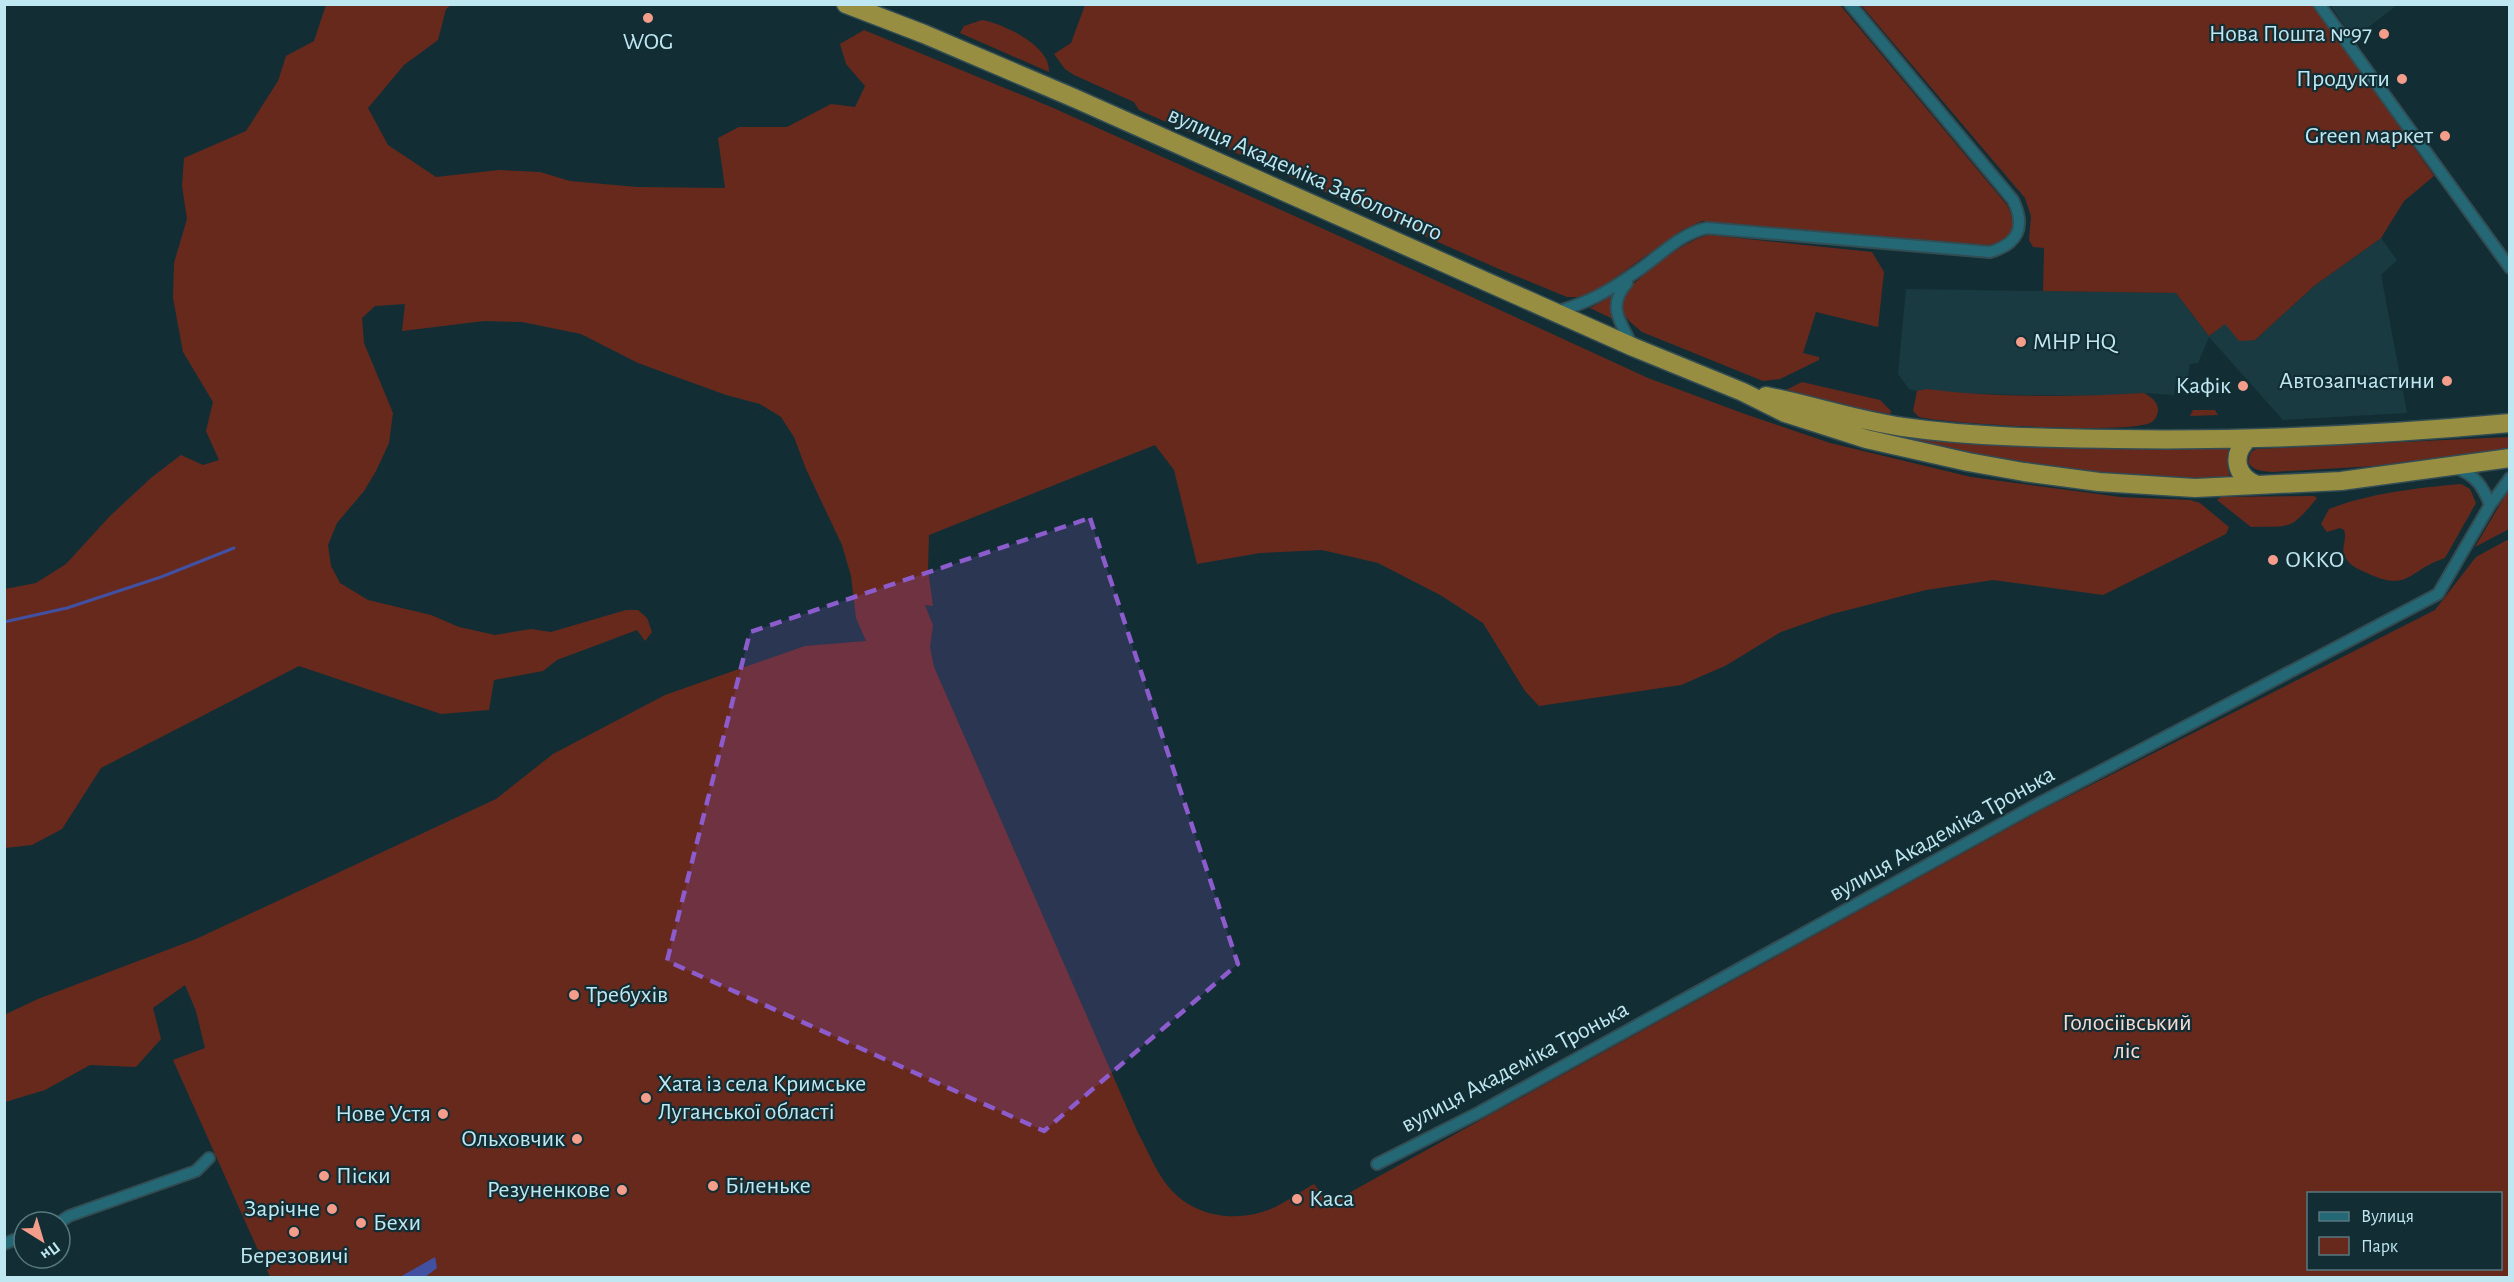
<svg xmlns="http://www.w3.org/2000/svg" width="2514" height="1282" font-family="'Alegreya Sans',sans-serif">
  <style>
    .built { fill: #193a40 }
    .green { fill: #68291d; fill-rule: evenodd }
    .water { fill: #4250a1 }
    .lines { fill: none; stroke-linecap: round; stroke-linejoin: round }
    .stream { stroke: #4250a1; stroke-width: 3 }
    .minor-casing { stroke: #324c53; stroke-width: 14 }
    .trunk-casing { stroke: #324c53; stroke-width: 21 }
    .minor { stroke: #246875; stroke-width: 10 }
    .trunk { stroke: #988e42; stroke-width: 18 }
    .marked { fill: #8c5bcc; fill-opacity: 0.2; stroke: #8c5bcc; stroke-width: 4.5; stroke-dasharray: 12 8; stroke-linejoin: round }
    .poi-dot { fill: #f49d8b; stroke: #122e34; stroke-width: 2 }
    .labels { text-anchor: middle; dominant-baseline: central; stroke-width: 4.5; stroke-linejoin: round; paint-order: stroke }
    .poi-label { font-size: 24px; fill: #bfe7f1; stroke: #122e34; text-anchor: end }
    .street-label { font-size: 24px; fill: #bfe7f1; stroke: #122e34 }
    .park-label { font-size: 24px; fill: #f6dad4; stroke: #122e34 }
  </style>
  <rect width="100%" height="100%" fill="#122e34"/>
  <path class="built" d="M2330 5H2397L2353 39Z
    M2381 238 2397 260 2381 275 2407 413 2283 420 2209 337 2198 363 2190 364 2187 382 2176 381 2174 395 2144 393 2098 396 2025 395 1954 393 1926 389 1917 391 1909 389 1898 374 1906 289 2176 293 2209 336 2225 323 2239 340H2255L2314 286Z"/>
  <path class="green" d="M326 5H451L446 9 438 40 404 65 368 108 388 145 436 177 499 170 540 172 570 181 637 187 725 188 718 138 739 127H787L831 104 855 107 865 86 846 64 840 44 864 30 1051 107 1348 240 1648 378 1742 413 1830 443 1971 477 2120 497 2190 500 2200 503 2229 527 2226 534 2103 595 1993 580 1926 590 1832 614 1781 632 1725 666 1681 685 1539 706 1525 691 1483 623 1442 596 1378 563 1322 550 1260 553 1197 564 1174 470 1155 445 929 535 928 570 933 606 925 605 933 625 930 647 934 667 1138 1133C1147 1149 1154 1167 1164 1181 1186 1213 1226 1223 1262 1212 1280 1207 1298 1193 1314 1184L1329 1204 2038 812 2435 610 2476 557 2509 539V1277H270L173 1060 205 1048 196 1011 185 985 153 1008 161 1039 136 1067 90 1065 45 1090 5 1102 4 1015 38 999 196 939 496 799 553 754 665 695 805 646 866 641 856 618 851 576 842 545 806 469 794 437 781 417 760 404 726 395 638 363 581 334 522 322 484 321 402 331 405 304 375 306 362 318 364 343 393 413 389 443 376 471 364 491 337 523 328 545 331 566 340 583 368 600 431 615 459 627 495 635 531 629 551 632 626 610H638L647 618 652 632 645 641 637 630 557 660 543 671 494 680 489 710 441 714 299 666 101 768 62 829 32 845 5 848V589L36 583 66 564 110 516 152 477 181 455 203 465 219 460 206 431 213 402 183 352 173 298 174 263 187 219 182 186 184 158 246 131 278 81 286 56 314 41ZM2308 1194H2500V1268H2308Z
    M1085 5H1840L2007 205C2018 227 2013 240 1988 245L1702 221 1682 230 1595 292 1578 297H1567L1499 269 1139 110 1134 102 1074 75 1065 69 1054 54 1071 43Z
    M1861 5H2314L2434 176 2404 201 2381 238 2314 286 2255 340 2239 341 2225 324 2209 336 2176 293 2043 291 2044 248 2033 247 2029 240 2031 216 2025 198Z
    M982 20C1004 24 1051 46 1049 72L960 33 964 26Z
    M1709 235 1872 252 1884 272 1878 327 1816 312 1803 353 1819 357V360L1780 379 1763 381 1642 332C1629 321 1621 316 1620 298 1636 279 1685 239 1709 235Z
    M1612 296 1613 319 1590 308Z
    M1802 382 1880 400 1891 411 1890 414 1856 408 1786 390Z
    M1926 389C1998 398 2072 397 2144 393 2151 397 2158 402 2158 410 2158 414 2155 420 2152 422 2133 435 1948 424 1919 417L1913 411 1917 391Z
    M2193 410H2215L2218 415 2190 416Z
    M1833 421 1972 443 2003 445 2229 448 2227 464 2231 482C2158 478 2084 474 2012 463 1951 453 1892 437 1833 421Z
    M2509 437V449L2391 465 2272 472C2262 471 2253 471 2248 462L2251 452 2256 449Z
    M2461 484 2470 489 2476 503 2445 558C2408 570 2409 593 2367 573 2358 569 2350 566 2345 557 2340 548 2348 539 2344 530L2340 528 2327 532 2321 524 2329 509C2370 493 2417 488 2461 484Z
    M2509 489V529L2475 547Z
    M2314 496 2317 498C2290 531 2291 526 2251 527L2217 500 2221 497Z"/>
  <path class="water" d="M435 1257 437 1268 425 1277H400Z"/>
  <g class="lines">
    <path class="stream" d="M4 622 67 608 161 577 234 548"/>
    <defs>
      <path id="minor" d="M2319 4 2510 268
        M1627 283C1606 306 1621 323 1633 347
        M1555 312C1587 303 1606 293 1633 274 1657 259 1678 234 1707 228L1990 252C2018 244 2026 227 2013 200L1850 4
        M2456 468C2475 475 2483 486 2490 505
        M1377 1164 1480 1112 2036 805 2438 594 2490 505 2510 478
        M60 1222 69 1216 196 1171 209 1158
        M4 1244 24 1236"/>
      <path id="trunk" d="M846 4 924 34 1074 98 1633 347 1743 392 1785 413 1866 439 1968 462 2024 472 2099 482 2195 488 2341 481 2510 458
        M1766 396C1812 405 1856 420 1903 427 1973 437 2045 438 2116 439 2247 441 2379 435 2510 423
        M2248 439C2231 455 2235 476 2257 485"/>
    </defs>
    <use href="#minor" class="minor-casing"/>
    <use href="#trunk" class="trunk-casing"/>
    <use href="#minor" class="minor"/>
    <use href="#trunk" class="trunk"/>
  </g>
  <path class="marked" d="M1090 518 1238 964 1044 1131 667 961 750 632Z"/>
  <g class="poi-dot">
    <circle cx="648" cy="18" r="6"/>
    <circle cx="2384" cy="34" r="6"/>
    <circle cx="2402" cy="79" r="6"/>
    <circle cx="2445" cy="136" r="6"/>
    <circle cx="2021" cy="342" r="6"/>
    <circle cx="2447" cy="381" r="6"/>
    <circle cx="2243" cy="386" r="6"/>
    <circle cx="2273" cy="560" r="6"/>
    <circle cx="574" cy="995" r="6"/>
    <circle cx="646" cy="1098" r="6"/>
    <circle cx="443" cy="1114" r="6"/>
    <circle cx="577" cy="1139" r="6"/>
    <circle cx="324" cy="1176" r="6"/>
    <circle cx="713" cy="1186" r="6"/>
    <circle cx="622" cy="1190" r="6"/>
    <circle cx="1297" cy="1199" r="6"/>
    <circle cx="332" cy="1209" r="6"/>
    <circle cx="361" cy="1223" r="6"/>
    <circle cx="294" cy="1232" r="6"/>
  </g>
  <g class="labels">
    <g class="poi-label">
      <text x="2372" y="34">Нова Пошта №97</text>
      <text x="648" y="42" text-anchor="middle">WOG</text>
      <text x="2390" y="79">Продукти</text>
      <text x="2433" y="136">Green маркет</text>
      <text x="2033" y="342" text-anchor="start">MHP HQ</text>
      <text x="2435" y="381">Автозапчастини</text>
      <text x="2231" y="386">Кафік</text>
      <text x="2285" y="560" text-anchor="start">ОККО</text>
      <text x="586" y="995" text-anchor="start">Требухів</text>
      <text x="658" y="1084" text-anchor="start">Хата iз села Кримське<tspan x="658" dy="28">Луганської області</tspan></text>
      <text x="431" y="1114">Нове Устя</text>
      <text x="565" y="1139">Ольховчик</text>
      <text x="336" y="1176" text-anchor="start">Піски</text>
      <text x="725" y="1186" text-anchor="start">Біленьке</text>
      <text x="610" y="1190">Резуненкове</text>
      <text x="1309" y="1199" text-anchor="start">Каса</text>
      <text x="320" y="1209">Зарічне</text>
      <text x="373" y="1223" text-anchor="start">Бехи</text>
      <text x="294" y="1256" text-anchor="middle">Березовичі</text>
    </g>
    <g class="street-label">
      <text transform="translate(1305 174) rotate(24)">вулиця Академіка Заболотного</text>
      <text transform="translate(1942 834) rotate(-29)">вулиця Академіка Тронька</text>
      <text transform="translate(1515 1067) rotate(-28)">вулиця Академіка Тронька</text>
    </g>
    <g class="park-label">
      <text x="2127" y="1023">Голосіївський<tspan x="2127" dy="28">ліс</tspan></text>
    </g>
  </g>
  <rect width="2514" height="1282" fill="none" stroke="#bfe7f1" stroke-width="12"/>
  <rect x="2307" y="1192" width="195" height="78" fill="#122e34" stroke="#577880" stroke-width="1.5"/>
  <rect x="2319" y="1212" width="30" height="9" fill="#246875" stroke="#577880" stroke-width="1.5"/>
  <text x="2361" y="1222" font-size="18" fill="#bfe7f1">Вулиця</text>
  <rect x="2319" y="1237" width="30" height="18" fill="#68291d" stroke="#577880" stroke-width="1.5"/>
  <text x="2361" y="1252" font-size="18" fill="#bfe7f1">Парк</text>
  <g transform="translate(42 1240) rotate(143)"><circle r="28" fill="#122e34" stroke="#577880" stroke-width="1.5"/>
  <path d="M0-4.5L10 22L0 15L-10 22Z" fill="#f49d8b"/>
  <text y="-9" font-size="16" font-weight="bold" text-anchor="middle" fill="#bfe7f1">Пн</text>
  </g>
</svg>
